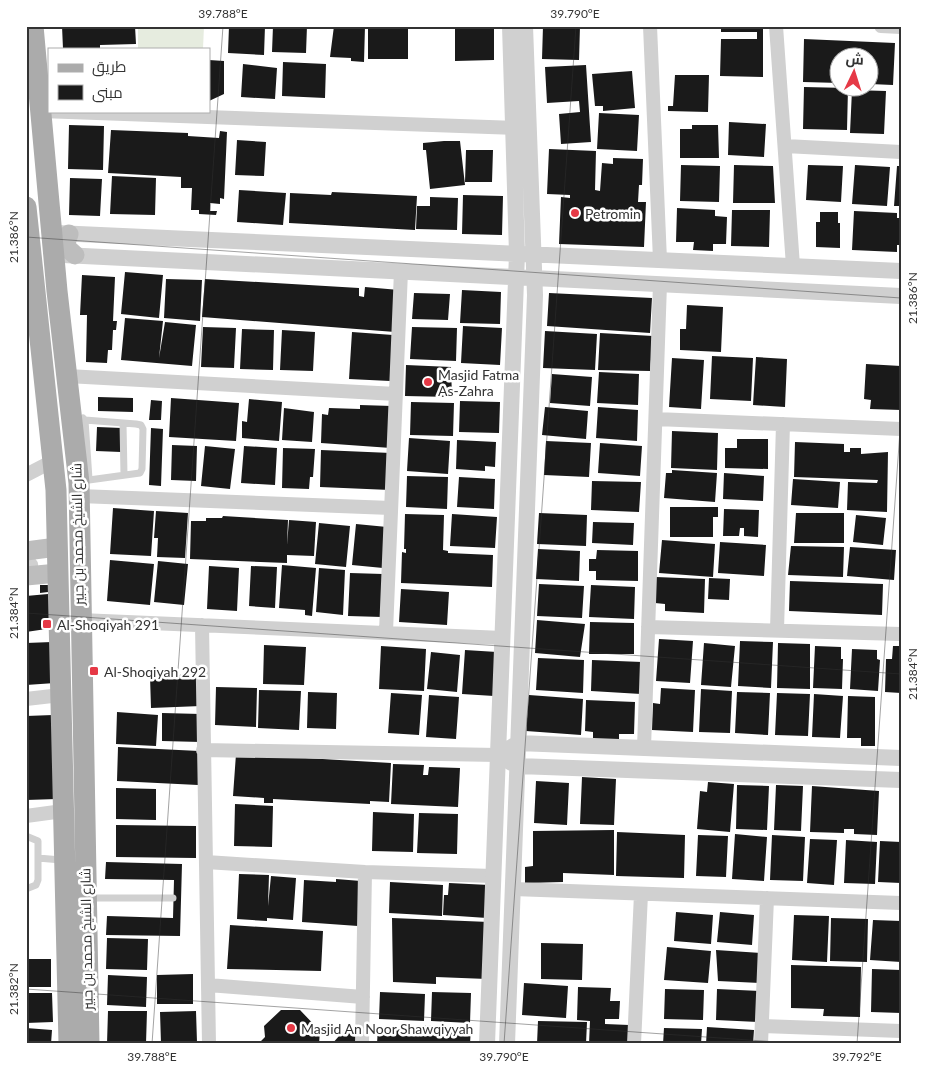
<svg xmlns="http://www.w3.org/2000/svg" width="927" height="1070" font-family="Lato,Cairo,sans-serif">
  <style>
    .green { fill: #e6ecdf }
    .building { fill: #1a1a1a }
    .lines { fill: none; stroke-linecap: round; stroke-linejoin: round }
    .service { stroke: #d0d0d0; stroke-width: 7 }
    .minor { stroke: #d0d0d0; stroke-width: 14 }
    .tertiary { stroke: #d0d0d0; stroke-width: 16 }
    .secondary { stroke: #bdbdbd; stroke-width: 19 }
    .primary { stroke: #ababab; stroke-width: 21 }
    .ticks { fill: none; stroke: #333; stroke-width: 1; stroke-opacity: 0.45 }
    .poi-dot { fill: #e63946; stroke: #fff; stroke-width: 2 }
    .labels { text-anchor: middle; dominant-baseline: central; stroke-width: 5; stroke-linejoin: round; paint-order: stroke }
    .poi-label { font-size: 14px; fill: #333; stroke: #fff; text-anchor: start }
    .street-label { font-size: 14px; fill: #333; stroke: #fff }
    .neatline { fill: none; stroke: #333; stroke-width: 2 }
    .ticks-label { font-size: 12px; text-anchor: middle; fill: #333 }
  </style>
  <rect width="100%" height="100%" fill="#fff"/>
  <path class="green" d="M138 26H204L203 49H138Z"/>
  <path class="building" d="M62 26H135L136 44 100 45V49H63Z
    M229 26H265L264 55 228 53Z
    M273 26H307L306 53 272 52Z
    M334 26H365L364 62 351 61V58L330 57Z
    M368 26H408V59H368Z
    M455 26H494V60L455 61Z
    M543 26H580L579 60 542 59Z
    M721 26H763V77L720 76 721 39H757V32H721Z
    M804 39 895 43 893 85 870 84V58H840V83L803 82Z
    M209 60 224 61V94L209 101Z
    M283 62 326 64 325 98 282 96Z
    M243 64 277 68 275 99 241 97Z
    M586 65 591 142 561 144 559 114 580 112 579 101 547 103 545 67Z
    M632 71 635 108 603 111V106H595L592 74Z
    M675 75H709L708 112 668 111V106H673Z
    M804 87 848 88 847 130 803 129Z
    M852 90 886 91 884 134 850 133Z
    M599 113 639 115 637 151 597 149Z
    M729 122 766 124 764 157 728 155Z
    M69 125 104 126 103 170 68 169Z
    M692 125H718L719 158H680V129H692Z
    M111 130 188 133V136L219 138 220 131 227 132 224 199 220 198V204L210 203V211H217L216 215 199 214V210H191L192 188H181V177L108 173Z
    M237 140 266 142 264 176 235 175Z
    M444 141H460L465 185 430 189 426 150H423V143Z
    M549 149 596 151 595 190 600 191 602 163 613 164V158L643 159 642 185H639L638 202H646L644 247 559 244 561 197 570 198V195L547 194Z
    M466 150H493L492 182H465Z
    M681 165 720 166 719 202 680 201Z
    M734 165 773 166 775 203H733Z
    M808 165 843 166 841 202 806 200Z
    M855 165 890 167 887 206 852 204Z
    M897 166H901V206H894Z
    M112 176 156 178 155 215 110 214Z
    M70 178 102 179 100 216 69 215Z
    M239 190 286 193 283 225 237 222Z
    M332 192 417 196 415 230 289 223 290 193 331 195Z
    M463 195 503 196 502 235 462 234Z
    M430 197 458 198 457 230 416 229 417 206H430Z
    M677 208 715 210V216L727 217 726 244H713V251L693 250 694 242H676Z
    M732 210H770L769 247 731 246Z
    M854 211 897 213V218H901V245H897V252L852 250Z
    M820 212H838V223H840V248L816 247V222H820Z
    M125 272 163 275 159 318 121 314Z
    M82 275 115 277 113 321H117L116 330H113L112 350H108L107 363 86 362 87 315H80Z
    M166 279 202 280 200 321 164 318Z
    M205 279 359 288V296L364 297 365 287 399 290 395 332 202 317Z
    M462 290 501 292 500 324 460 323Z
    M414 293 450 294 448 320 412 319Z
    M549 293 652 298 650 333 547 326Z
    M687 305 723 307 721 352 680 350V329H686Z
    M125 318 163 321 159 358 165 322 196 325 192 366 121 360Z
    M463 326 502 328 500 365 461 363Z
    M203 327 236 328 234 368 201 367Z
    M412 327 457 328 456 361 410 359Z
    M242 329 274 330 273 370 240 369Z
    M282 330 315 332 313 371 280 370Z
    M545 331 597 334 595 370 543 368Z
    M352 332 393 335 390 381 349 379Z
    M600 333 653 336 650 371 598 370Z
    M712 356 753 358 751 401 710 399Z
    M756 357 787 359 785 407 753 405Z
    M672 358 704 360 701 409 669 407Z
    M866 364 901 366V410L870 409 871 400 864 399Z
    M406 365 451 367 452 397 405 396Z
    M599 372 639 374 638 405 597 403Z
    M552 374 592 377 590 406 550 403Z
    M98 397 133 398V412L98 411Z
    M171 398 239 403 236 441 169 437Z
    M249 399 282 402 279 441 242 438V421L247 422Z
    M151 400 162 401 161 420H149Z
    M460 401 500 402 499 433 459 432Z
    M411 402 454 403 453 436 410 435Z
    M360 405 392 406 391 448 321 443 322 414 328 415 329 408 360 409Z
    M545 407 588 411 586 439 542 435Z
    M598 407 638 410 637 441 596 438Z
    M284 408 314 412 312 442 282 440Z
    M97 427 122 428 121 452 96 451Z
    M151 428 163 429 161 486 149 485Z
    M672 431 718 433 717 470 671 468Z
    M409 438 450 441 448 474 407 471Z
    M737 439H768V469L725 468V448H737Z
    M457 440 496 442 495 467 485 466V471L456 469Z
    M546 441 591 443 589 477 544 475Z
    M795 442 844 444V452H850V448H861V454L888 452 887 512 847 510 848 482 877 483 878 480 794 477Z
    M600 443 642 446 640 476 598 473Z
    M172 445 197 446 196 481 171 480Z
    M205 446 235 449 230 489 201 486Z
    M244 446 277 448 275 485 241 483Z
    M283 448 315 449 313 477H310L309 489 282 488Z
    M321 450 391 453 390 490 320 487Z
    M672 470 717 473 715 502 664 498 666 473H672Z
    M724 473 764 476 763 501 723 499Z
    M407 476 448 477 447 509 406 507Z
    M459 477 495 479 494 509 457 507Z
    M793 479 840 482 838 508 791 505Z
    M592 481 641 482 639 512 591 510Z
    M670 507H718V517H713V537H670Z
    M113 508 154 511 151 556 110 554Z
    M724 509 759 510 758 537 744 536V528H740L739 536H723Z
    M156 511 188 513 185 558 157 557 158 538H154Z
    M539 513 587 515 586 546 537 544Z
    M796 513H844V543H794Z
    M405 514 444 515 443 550 448 551V553L493 555 492 587 401 583 402 552 406 553V549H404Z
    M452 514 497 517 495 548 450 546Z
    M856 515 886 518 883 545 853 542Z
    M223 516 288 520 287 545 289 520 316 522 314 556 287 555V563L190 559 191 521H206V518H222Z
    M593 522 634 523 633 545 592 543Z
    M319 523 350 526 346 567 315 564Z
    M356 524 387 527 383 568 352 565Z
    M662 540 715 544 713 577 659 573Z
    M720 542 766 545 764 576 718 573Z
    M791 546 844 547 843 577 788 575Z
    M850 547 896 550 894 580 847 576Z
    M538 549 580 551 579 581 536 579Z
    M597 550 638 551V581L596 580V571H589V559H596Z
    M110 560 154 564 150 605 107 601Z
    M158 561 188 564 184 605 154 602Z
    M282 565 316 568 312 616 305 615V610L279 608Z
    M209 566 239 568 237 611 207 609Z
    M251 566 277 567 275 608 249 606Z
    M319 568 345 570 343 615 316 612Z
    M350 573 383 574 382 617 348 616Z
    M656 577 705 579 704 613 665 611V604L655 603Z
    M709 578 730 579 729 600 708 599Z
    M790 581 883 584 882 615 789 611Z
    M539 584 584 586 582 618 537 616Z
    M40 585H48V592L40 593Z
    M591 585 635 587 634 619 589 617Z
    M401 589 449 592 447 625 399 622Z
    M48 594 53 628 26 632V596Z
    M537 620 585 624 580 657 535 653Z
    M590 622 634 623V654H589Z
    M659 639 693 641 690 683 656 681Z
    M740 641 773 642 771 688 738 686Z
    M52 642 55 683 26 685V643Z
    M704 643 735 646 731 687 701 685Z
    M778 643 810 644V689L777 688Z
    M264 645 306 647 304 685 263 684Z
    M381 646 426 649 424 691 379 689Z
    M815 646 841 647V659H843L842 689 813 688Z
    M893 646H901V693L885 692 886 659H892Z
    M852 649 877 650V659L880 660 878 691 850 689Z
    M465 650 497 652 494 696 462 694Z
    M431 652 460 655 457 692 427 689Z
    M538 658 584 660 583 693 536 690Z
    M592 660 642 662 641 694 591 691Z
    M200 674 201 706 151 708 150 676Z
    M216 687 257 688 256 727 215 725Z
    M661 688 695 690 693 732 652 730 653 703 660 704Z
    M701 689 732 691 730 733 699 732Z
    M259 690 301 691 299 730 258 728Z
    M308 692 337 693 336 729 307 728Z
    M737 692 770 693 768 735 735 733Z
    M391 693 422 695 419 735 388 733Z
    M777 693 810 694 808 736 775 735Z
    M814 694 843 696 840 738 812 737Z
    M429 695 459 697 456 739 426 737Z
    M529 695 583 699 581 735 526 731Z
    M848 696 875 697V746H861V738H847Z
    M586 700 635 702 634 734H619V741L593 739V732L585 731Z
    M117 712 158 715 156 746 116 744Z
    M162 713 201 714V742L162 741Z
    M53 715 57 799 26 800V716Z
    M118 747 199 751 198 785 117 781Z
    M236 754 391 763 389 802 370 801V804L273 799V803H264V798L233 796Z
    M393 764 424 765 423 775H428L429 767 460 768 458 807 391 804Z
    M582 777 616 779 614 825 580 824Z
    M536 781 569 783 567 825 534 823Z
    M708 782 734 784 730 832 697 829 700 791 707 792Z
    M737 785 769 786 767 830 736 829Z
    M776 785 803 786 801 831 774 830Z
    M812 786 879 791 877 835 854 834V829H844V833L810 832Z
    M116 788 156 789V820L116 819Z
    M235 804 273 806 272 847 234 846Z
    M373 812 414 814 413 852 372 851Z
    M419 813 458 814 457 854 417 853Z
    M116 825 196 826V858L116 857Z
    M614 830V875L563 873V882L525 883V867L533 866V831Z
    M617 832 685 835 684 878 616 876Z
    M735 834 767 837 764 881 732 879Z
    M698 835 728 836 726 877 696 876Z
    M772 835 805 837 803 881 770 880Z
    M810 839 837 840 834 885 807 883Z
    M846 840 877 842 875 884 844 883Z
    M26 841H28L29 872H26Z
    M880 841 901 842V883L878 882Z
    M106 862 182 864 180 936 106 935 107 916 173 918 174 880 105 879Z
    M239 874 269 875 268 906 271 876 296 878 293 920 267 918V921L237 919Z
    M336 879 361 881 358 926 302 922 304 880 336 882Z
    M390 882 443 885 442 916 389 913Z
    M449 883 489 885 487 918 443 915 444 895H448Z
    M676 912 713 915 711 944 674 941Z
    M720 912 754 915 752 945 717 942Z
    M794 915 829 916 827 962 792 960Z
    M392 918 489 922 487 979 436 977V984L393 982Z
    M831 918 868 919 867 962 830 961Z
    M873 920 901 921V962L870 960Z
    M230 925 323 931 321 971 227 969Z
    M107 938 148 939 147 970 106 969Z
    M541 943 583 944 582 980 541 979Z
    M667 947 711 951 708 983 664 980Z
    M716 950 761 953 760 983 718 981Z
    M26 959H51V987H26Z
    M791 965 861 967 860 1017 823 1016 824 1009 791 1008Z
    M872 969 901 970V1013L871 1012Z
    M193 974V1004H157V975Z
    M108 975 147 977 146 1007 107 1005Z
    M524 983 568 986 566 1018 522 1015Z
    M578 987 611 988 610 1001H620L619 1019H605V1024L629 1025V1044H589L590 1021 577 1020Z
    M665 989 704 990 703 1020 664 1019Z
    M717 989 760 991 758 1022 716 1020Z
    M380 992 425 994 424 1021 379 1019Z
    M432 992 471 993 470 1023 431 1021Z
    M26 993H52L53 1022 26 1023Z
    M281 1010H300L320 1031 319 1044H258L265 1037 264 1026Z
    M108 1011H147L146 1044H107Z
    M196 1011 197 1042 161 1043 160 1012Z
    M538 1021 587 1022 586 1044H537Z
    M423 1025 471 1027 470 1044H377L378 1026 423 1028Z
    M707 1027 754 1030 753 1044H706Z
    M26 1028 52 1030 51 1044H26Z
    M346 1028 359 1039 355 1044H332Z
    M664 1028 702 1029 701 1044H663Z"/>
  <g class="lines">
    <path class="service" d="M83 418 85 420 89 479
      M85 420 136 424 141 425 143 429 142 469 140 473 89 480
      M123 423 124 475
      M26 836 38 841V880L36 885 26 889
      M38 858 61 860
      M88 898H173"/>
    <path class="minor" d="M650 26 660 260
      M776 26 793 266
      M881 26 901 27
      M41 111 514 128
      M785 146 901 152
      M67 376 396 394
      M656 419 901 429
      M26 475 53 461
      M79 496 391 508
      M80 620 503 638
      M202 625 209 1044
      M648 627 901 634
      M777 630 783 424
      M386 632 401 271
      M26 699 61 695
      M644 748 660 284
      M203 750 498 755
      M26 816 63 811
      M206 862 365 872 493 876
      M513 889 901 903
      M208 985 363 997
      M762 1026 901 1031
      M362 1044 365 872
      M634 1044 641 894
      M761 1044 767 898"/>
    <path class="tertiary" d="M56 233 901 271
      M63 255 901 296
      M26 561 30 565 26 572
      M510 748 518 743 901 758
      M510 762 518 766 901 780
      M487 1044 517 254 510 26
      M507 1044 535 295 525 26"/>
    <path class="secondary" d="M69 234 65 246 75 255
      M26 551 57 547
      M26 576 58 573"/>
    <path class="primary" d="M33 26 57 291 79 483 89 1044
      M26 207 56 490 69 1044"/>
  </g>
  <path class="ticks" d="M26 237 901 298M26 613 901 674M26 989 805 1044M152 1044 223 26M504 1044 576 26M857 1044 901 416"/>
  <g class="poi-dot">
    <circle cx="575" cy="213" r="5"/>
    <circle cx="428" cy="382" r="5"/>
    <rect x="42" y="619" width="10" height="10" rx="2.5"/>
    <rect x="89" y="666" width="10" height="10" rx="2.5"/>
    <circle cx="291" cy="1028" r="5"/>
  </g>
  <g class="labels">
    <g class="poi-label">
      <text x="585" y="213">Petromin</text>
      <text x="438" y="374">Masjid Fatma<tspan x="438" dy="16">As-Zahra</tspan></text>
      <text x="57" y="624">Al-Shoqiyah 291</text>
      <text x="104" y="671">Al-Shoqiyah 292</text>
      <text x="301" y="1028">Masjid An Noor Shawqiyyah</text>
    </g>
    <g class="street-label">
      <text transform="translate(77 534) rotate(-91)">شارع الشيخ محمد بن جبير</text>
      <text transform="translate(86 939) rotate(-91)">شارع الشيخ محمد بن جبير</text>
    </g>
  </g>
  <rect width="927" height="1070" fill="none" stroke="#ffffff" stroke-width="55"/>
  <rect x="48" y="48" width="162" height="65" fill="#ffffff" stroke="#adadad"/>
  <rect x="58" y="64" width="25" height="8" fill="#ababab" stroke="#adadad"/>
  <text x="92" y="72" font-size="15" fill="#333333">طريق</text>
  <rect x="58" y="85" width="25" height="15" fill="#1a1a1a" stroke="#adadad"/>
  <text x="92" y="98" font-size="15" fill="#333333">مبنى</text>
  <g transform="translate(854 72) rotate(4)"><circle r="24" fill="#ffffff" stroke="#adadad"/>
  <path d="M0-4L9 19L0 12L-9 19Z" fill="#e63946"/>
  <text y="-8" font-size="14" font-weight="bold" text-anchor="middle" fill="#333333">ش</text>
  </g>
  <rect x="28" y="28" width="872" height="1014" class="neatline"/>
  <g class="ticks-label">
    <text x="223" y="18">39.788°E</text>
    <text x="575" y="18">39.790°E</text>
    <text transform="translate(14 237) rotate(-90)" y="4">21.386°N</text>
    <text transform="translate(913 298) rotate(-90)" y="4">21.386°N</text>
    <text transform="translate(14 613) rotate(-90)" y="4">21.384°N</text>
    <text transform="translate(913 674) rotate(-90)" y="4">21.384°N</text>
    <text transform="translate(14 989) rotate(-90)" y="4">21.382°N</text>
    <text x="152" y="1061">39.788°E</text>
    <text x="504" y="1061">39.790°E</text>
    <text x="857" y="1061">39.792°E</text>
  </g>
</svg>
